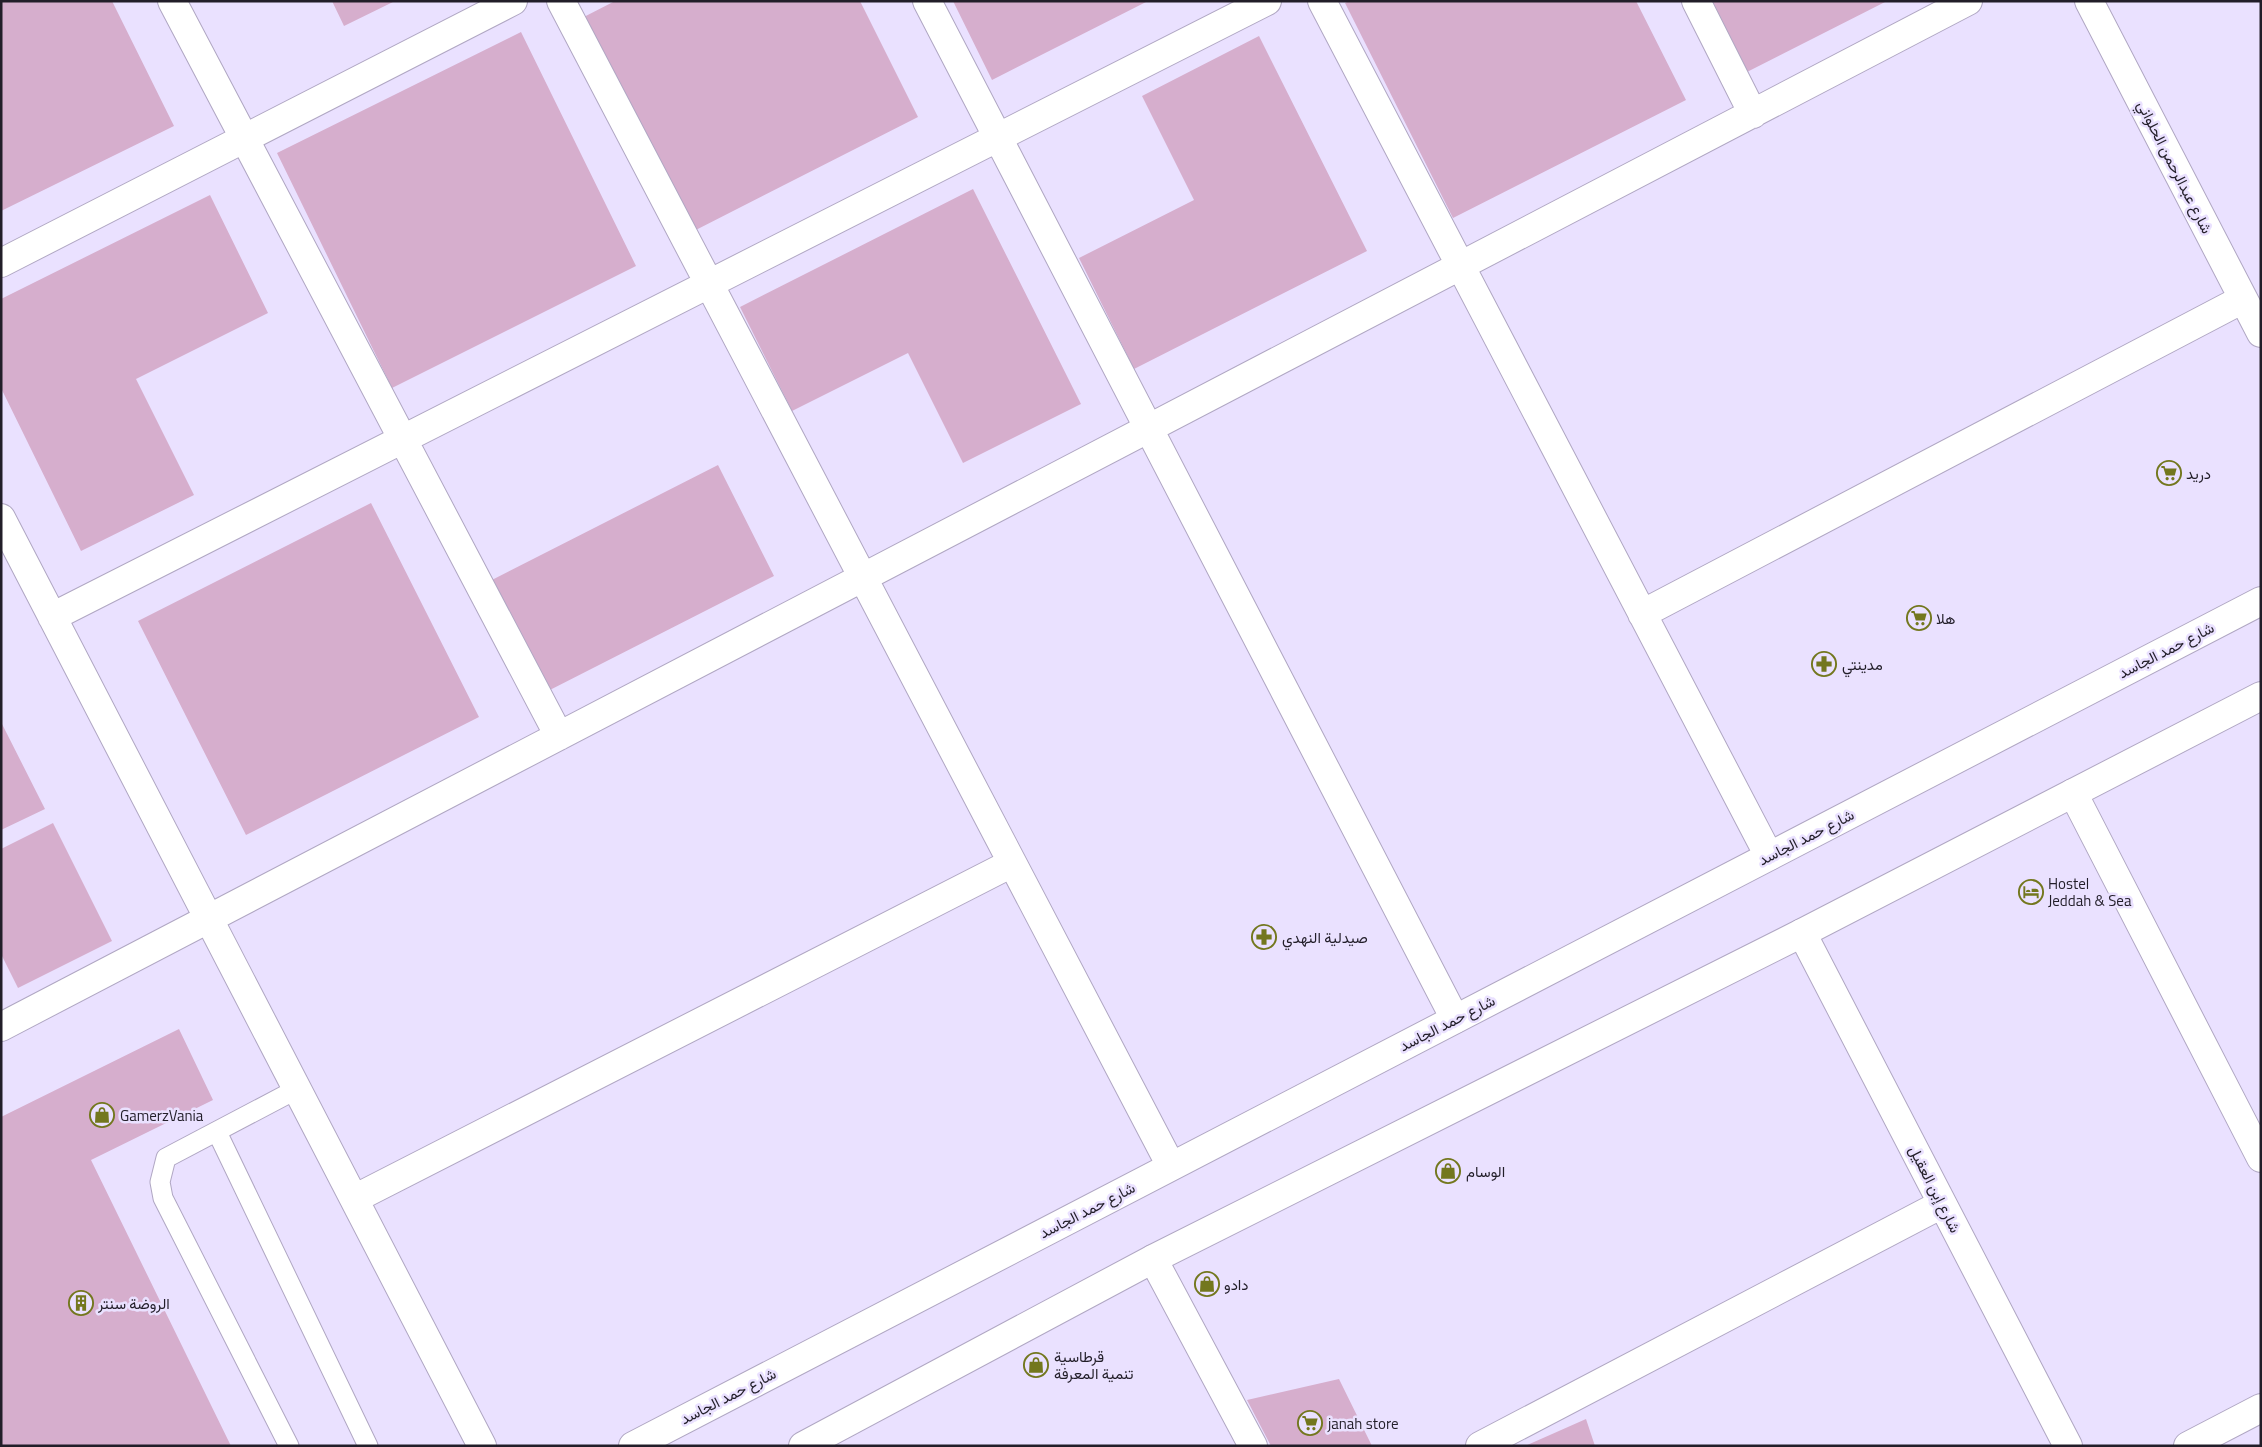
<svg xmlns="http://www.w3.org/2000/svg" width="2262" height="1447" font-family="'Titillium Web',Vazirmatn,sans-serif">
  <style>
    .building { fill: #d6aecd }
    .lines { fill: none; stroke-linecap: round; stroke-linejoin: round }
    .service-casing { stroke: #b0a7c3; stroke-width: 21 }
    .minor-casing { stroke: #b0a7c3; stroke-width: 30 }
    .tertiary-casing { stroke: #b0a7c3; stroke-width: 30 }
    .service { stroke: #fff; stroke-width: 19 }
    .minor { stroke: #fff; stroke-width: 28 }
    .tertiary { stroke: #fff; stroke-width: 28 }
    .labels { text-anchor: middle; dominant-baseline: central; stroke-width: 5; stroke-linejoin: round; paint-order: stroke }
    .street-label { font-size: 15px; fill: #221e29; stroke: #eae1ff }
    .poi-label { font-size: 15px; fill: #221e29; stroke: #eae1ff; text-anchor: start }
  </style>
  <rect width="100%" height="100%" fill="#eae1ff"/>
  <path class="building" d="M1 1H112L174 126 1 211Z
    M332 1H395L344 26Z
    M615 1H860L918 117 686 235 578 20Z
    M953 1H1148L992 80Z
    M1349 1H1636L1686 100 1453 218 1345 3Z
    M1708 1H1887L1745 73Z
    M521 32 636 266 392 388 277 153Z
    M1259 36 1367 251 1134 369 1079 258 1194 200 1142 96Z
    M973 189 1081 404 963 463 908 353 792 411 740 307Z
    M210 195 268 313 136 379 194 495 81 551 1 388V299Z
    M718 465 774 576 542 694 486 583Z
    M371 503 479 717 246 835 138 621Z
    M1 722 45 809 1 830Z
    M53 823 112 941 18 988 1 954V849Z
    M179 1029 213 1100 91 1160 231 1446H1V1117Z
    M1339 1379 1372 1446H1271L1247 1400Z
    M1586 1419 1595 1446H1525Z"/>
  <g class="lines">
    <defs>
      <path id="service" d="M217 1132 368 1446
        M289 1446 163 1198 160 1182 166 1158 297 1089"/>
      <path id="minor" d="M172 1 559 736
        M561 1 1171 1166
        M927 1 1455 1019
        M1322 1 1769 856
        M1696 1 1753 114
        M2089 1 2261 333
        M1 263 513 1
        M1 518 482 1446
        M1642 614 2243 299
        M52 617 1267 1
        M2073 793 2261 1158
        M1802 933 2068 1446
        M1 1027 1968 1
        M354 1199 1012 863
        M1153 1259 1253 1446
        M1480 1446 1942 1204
        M2188 1446 2261 1408"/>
      <path id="tertiary" d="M633 1446 2261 601
        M803 1446 1153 1259 1802 933 2261 696"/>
    </defs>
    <use href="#service" class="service-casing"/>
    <use href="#minor" class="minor-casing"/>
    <use href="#tertiary" class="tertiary-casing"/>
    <use href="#service" class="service"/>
    <use href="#minor" class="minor"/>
    <use href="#tertiary" class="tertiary"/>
  </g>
  <defs>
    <symbol id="supermarket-ring" viewBox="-11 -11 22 22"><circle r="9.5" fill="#eae1ff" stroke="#73771e" stroke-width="1.5"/><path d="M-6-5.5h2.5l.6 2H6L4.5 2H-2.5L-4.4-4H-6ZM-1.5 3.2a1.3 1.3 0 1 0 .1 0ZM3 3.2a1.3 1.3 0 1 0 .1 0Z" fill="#73771e"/></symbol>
    <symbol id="pharmacy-ring" viewBox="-11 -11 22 22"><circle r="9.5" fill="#eae1ff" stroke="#73771e" stroke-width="1.5"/><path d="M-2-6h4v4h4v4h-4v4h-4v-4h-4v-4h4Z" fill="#73771e"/></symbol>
    <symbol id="hotel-ring" viewBox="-11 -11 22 22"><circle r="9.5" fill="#eae1ff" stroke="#73771e" stroke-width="1.5"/><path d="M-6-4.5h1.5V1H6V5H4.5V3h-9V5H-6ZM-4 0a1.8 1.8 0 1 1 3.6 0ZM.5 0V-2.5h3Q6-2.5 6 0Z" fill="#73771e"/></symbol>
    <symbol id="shop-ring" viewBox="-11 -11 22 22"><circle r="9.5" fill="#eae1ff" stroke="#73771e" stroke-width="1.5"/><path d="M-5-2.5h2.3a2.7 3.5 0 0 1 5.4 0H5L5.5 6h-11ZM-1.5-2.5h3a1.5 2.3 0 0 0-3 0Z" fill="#73771e"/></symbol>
    <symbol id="building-ring" viewBox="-11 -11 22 22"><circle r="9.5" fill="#eae1ff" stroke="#73771e" stroke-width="1.5"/><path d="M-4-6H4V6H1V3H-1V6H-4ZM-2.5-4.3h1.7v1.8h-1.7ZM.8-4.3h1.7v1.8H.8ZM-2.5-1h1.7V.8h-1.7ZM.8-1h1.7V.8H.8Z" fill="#73771e"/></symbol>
  </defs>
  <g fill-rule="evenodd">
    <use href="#supermarket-ring" x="2155" y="459" width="28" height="28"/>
    <use href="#supermarket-ring" x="1905" y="604" width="28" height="28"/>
    <use href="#pharmacy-ring" x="1810" y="650" width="28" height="28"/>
    <use href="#hotel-ring" x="2017" y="878" width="28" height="28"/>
    <use href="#pharmacy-ring" x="1250" y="923" width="28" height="28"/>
    <use href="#shop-ring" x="88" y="1101" width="28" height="28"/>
    <use href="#shop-ring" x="1434" y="1157" width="28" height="28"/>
    <use href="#shop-ring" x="1193" y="1270" width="28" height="28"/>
    <use href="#building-ring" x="67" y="1289" width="28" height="28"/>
    <use href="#shop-ring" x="1022" y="1351" width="28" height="28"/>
    <use href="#supermarket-ring" x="1296" y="1409" width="28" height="28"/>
  </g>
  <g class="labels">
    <g class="street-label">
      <text transform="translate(2175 167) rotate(63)">شارع عبدالرحمن الحلواني</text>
      <text transform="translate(2166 650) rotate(-27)">شارع حمد الجاسد</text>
      <text transform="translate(1806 837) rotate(-27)">شارع حمد الجاسد</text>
      <text transform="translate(1447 1023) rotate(-27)">شارع حمد الجاسد</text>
      <text transform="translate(1935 1189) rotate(63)">شارع إبن العقيل</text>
      <text transform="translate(1087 1210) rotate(-27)">شارع حمد الجاسد</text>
      <text transform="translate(728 1396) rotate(-27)">شارع حمد الجاسد</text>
    </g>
    <g class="poi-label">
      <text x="2186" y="473">دريد</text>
      <text x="1936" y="618">هلا</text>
      <text x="1842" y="664">مدينتي</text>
      <text x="2048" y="883">Hostel<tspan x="2048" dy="17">Jeddah &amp; Sea</tspan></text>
      <text x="1282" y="937">صيدلية النهدي</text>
      <text x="120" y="1115">GamerzVania</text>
      <text x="1466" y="1171">الوسام</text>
      <text x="1224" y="1284">دادو</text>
      <text x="98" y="1303">الروضة سنتر</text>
      <text x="1054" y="1356">قرطاسية<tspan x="1054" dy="17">تنمية المعرفة</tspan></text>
      <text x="1328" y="1423">janah store</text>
    </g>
  </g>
  <rect width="2262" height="1447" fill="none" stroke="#221e29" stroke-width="5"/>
</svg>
